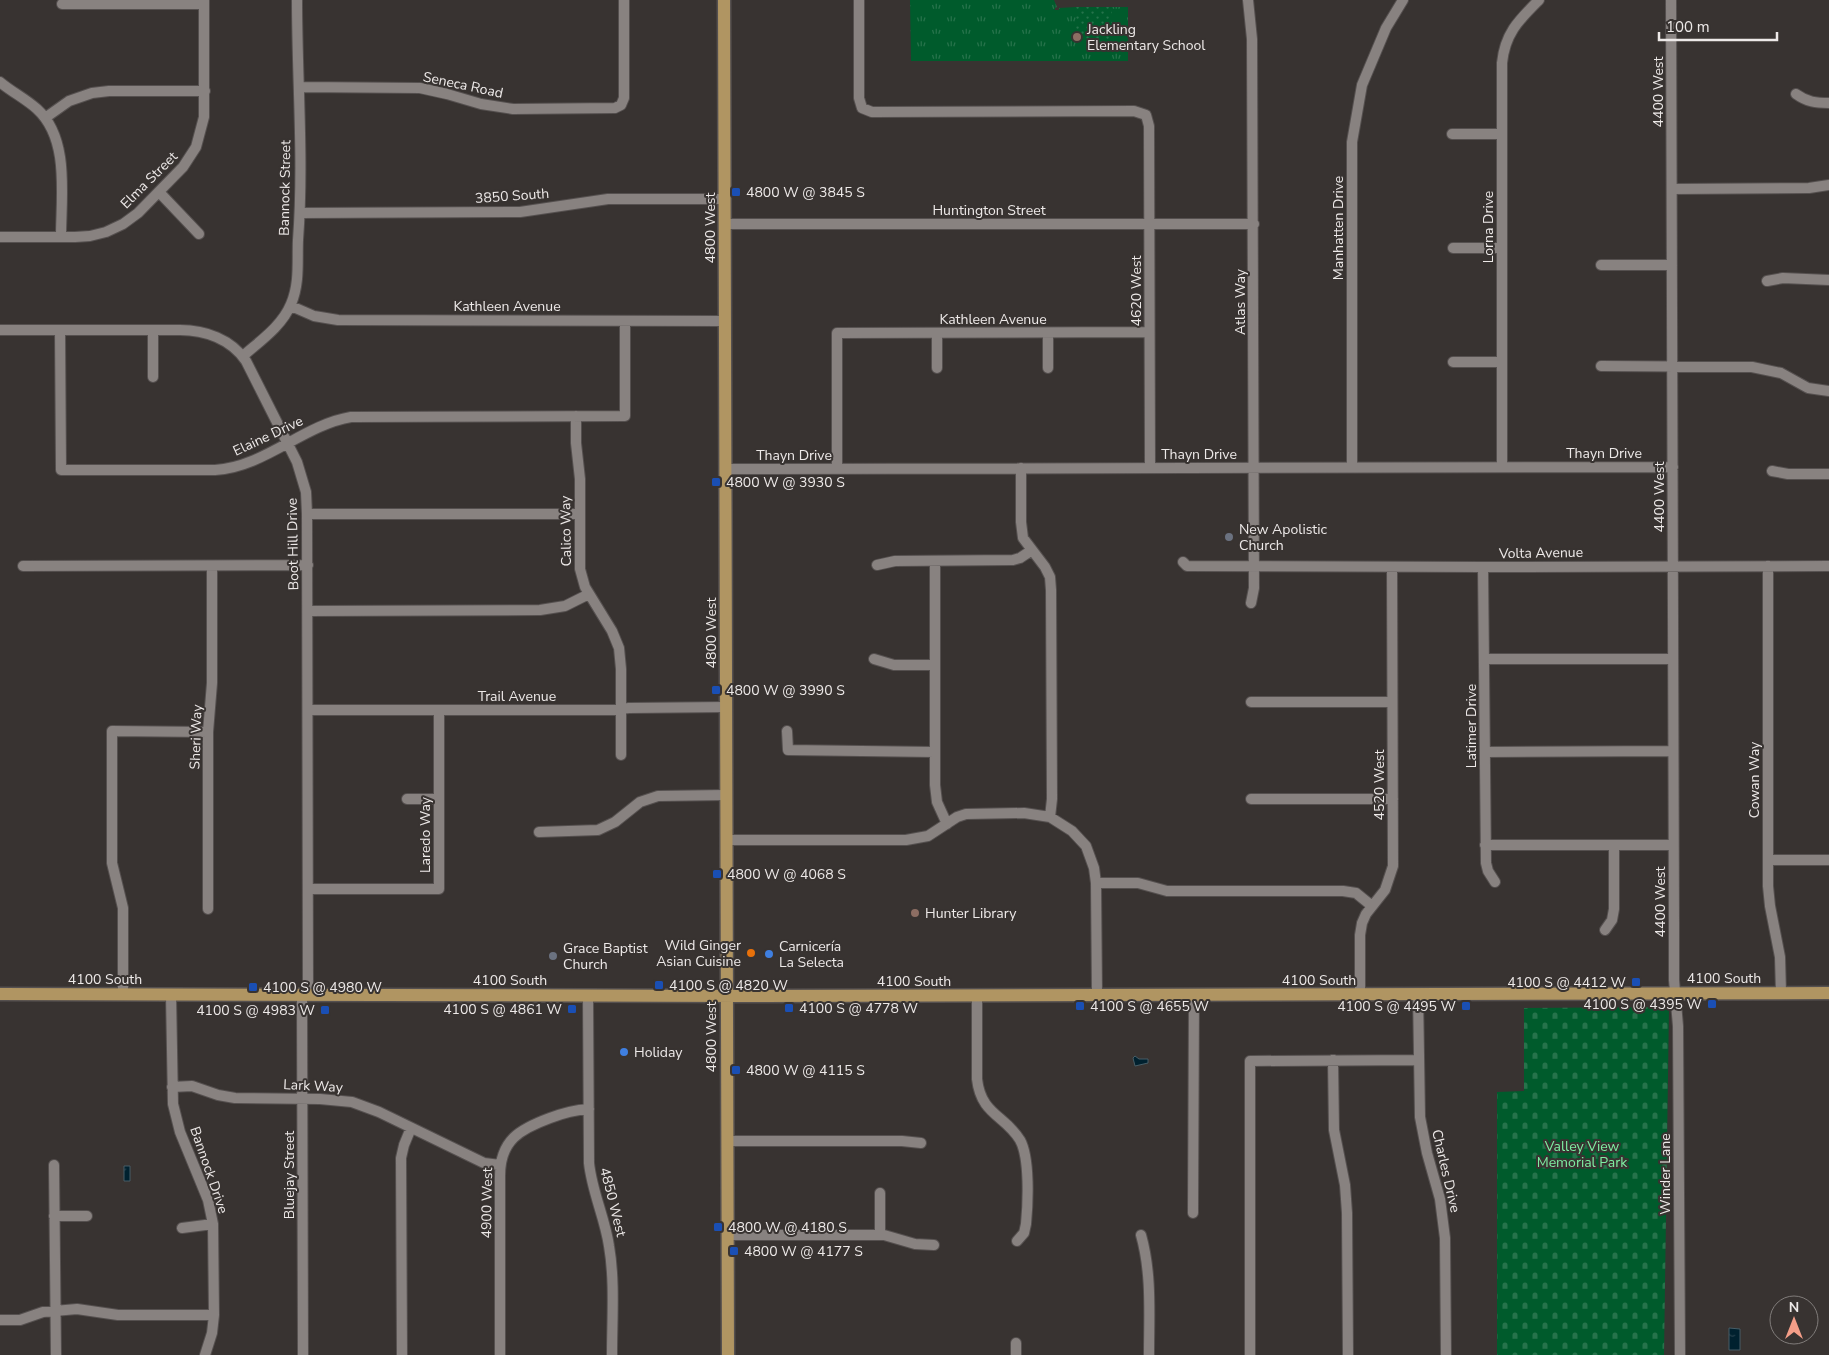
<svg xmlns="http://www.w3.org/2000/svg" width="1829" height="1355" font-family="'Nunito Sans',sans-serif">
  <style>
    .grass { fill: url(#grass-tufts) }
    .cemetery { fill: url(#cemetery-stones) }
    .park { fill: url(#park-dots) }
    .water { fill: url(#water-ripples); stroke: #475d66 }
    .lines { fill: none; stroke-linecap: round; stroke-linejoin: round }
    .minor-casing { stroke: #55504f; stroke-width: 12 }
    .major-casing { stroke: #55504f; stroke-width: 15 }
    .minor { stroke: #888280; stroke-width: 10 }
    .major { stroke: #b09562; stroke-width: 12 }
    .education-dot { fill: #8d6e63; stroke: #383331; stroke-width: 2 }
    .transit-dot { fill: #1a4fb4; stroke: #383331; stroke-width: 2 }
    .worship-dot { fill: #6b7280; stroke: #383331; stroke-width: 2 }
    .food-dot { fill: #e8710a; stroke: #383331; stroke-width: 2 }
    .shop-dot { fill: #3f7fe0; stroke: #383331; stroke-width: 2 }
    .labels { text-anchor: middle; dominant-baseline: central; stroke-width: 4; stroke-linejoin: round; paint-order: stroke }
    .poi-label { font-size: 14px; fill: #ede9e8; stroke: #383331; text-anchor: start }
    .street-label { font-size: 14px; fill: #ede9e8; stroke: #383331 }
    .park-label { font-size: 14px; fill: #7eeea2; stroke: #383331 }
  </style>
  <defs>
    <pattern id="grass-tufts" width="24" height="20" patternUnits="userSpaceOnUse" patternTransform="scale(1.25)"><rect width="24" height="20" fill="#005b2c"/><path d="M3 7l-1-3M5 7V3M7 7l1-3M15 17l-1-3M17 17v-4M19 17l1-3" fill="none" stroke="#26734b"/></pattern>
    <pattern id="cemetery-stones" width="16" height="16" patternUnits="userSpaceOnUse" patternTransform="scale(1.25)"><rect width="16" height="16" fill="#005b2c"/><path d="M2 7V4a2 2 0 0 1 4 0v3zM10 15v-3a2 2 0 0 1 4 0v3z" fill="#26734b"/></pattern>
    <pattern id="park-dots" width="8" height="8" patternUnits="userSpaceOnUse" patternTransform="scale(1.25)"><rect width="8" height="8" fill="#005b2c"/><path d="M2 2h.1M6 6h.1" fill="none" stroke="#26734b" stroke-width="1.8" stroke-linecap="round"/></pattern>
    <pattern id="water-ripples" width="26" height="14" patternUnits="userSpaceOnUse" patternTransform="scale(1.25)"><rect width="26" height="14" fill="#00212f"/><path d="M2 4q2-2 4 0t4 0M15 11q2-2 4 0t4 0" fill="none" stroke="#26414d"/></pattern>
  </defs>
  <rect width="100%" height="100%" fill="#383331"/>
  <path class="grass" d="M910 0H1054L1057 7 1055 8V10H1059V8L1076 7V40H1112V7H1128V61H911Z"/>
  <path class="cemetery" d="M1669 1007 1664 1355H1497V1092L1524 1091V1008Z"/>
  <path class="park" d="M1076 7H1112V40H1076Z"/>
  <path class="water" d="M1135 1056 1139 1059H1148V1063L1135 1066 1133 1058Z
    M124 1166H130V1181H124Z
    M1729 1328 1740 1329V1350H1729Z"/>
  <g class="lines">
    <defs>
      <path id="minor" d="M859 0V98L862 108 872 112 1134 111 1146 115 1149 126 1150 468
        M1248 0 1252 39 1254 588 1251 603
        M1671 0 1674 923V980L1678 1026 1680 1355
        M62 4H204
        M0 82C12 92 26 99 37 109 70 139 61 196 61 237
        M299 87 420 88 447 94 481 104 513 109 615 108 621 105 624 98V0
        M1796 94C1807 102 1816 103 1829 103
        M45 118 69 101 92 93 109 91H205
        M1452 134H1502
        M1672 189 1809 188 1829 185
        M159 192 199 234
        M300 213 520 212 608 199H725
        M725 224H1254
        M0 237H75L90 236 106 232 123 224 138 213 183 167 196 147 204 117V0
        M1453 248H1502
        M1601 265H1672
        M1767 281 1783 278 1829 280
        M291 306 314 316 338 320 725 321
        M0 330H180C205 330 231 339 246 361L297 462 306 492 307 514 308 995
        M60 330 61 470H215C265 467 303 425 351 417L625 416V321
        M153 330V377
        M937 333V368
        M1048 333V368
        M243 356C260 341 282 326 291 304 300 283 297 261 298 240 304 160 297 80 297 0
        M1453 362H1502
        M1601 366 1752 367 1781 373 1808 388 1829 391
        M576 416V443L580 479V569L585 587 612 631 619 648 621 669V755
        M1352 467V142L1362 85 1386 28 1403 0
        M1502 467V63C1505 33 1519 20 1539 0
        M1021 468V522L1023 538 1045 567 1050 577 1051 590 1052 799 1050 817
        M726 469 1673 467
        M837 469V333L1149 332
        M1772 471 1788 474H1829
        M307 514H580
        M935 561V785L937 802 947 824
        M1183 562 1187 566 1483 567 1829 566
        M877 565 895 561 1013 560 1020 558 1032 550
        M23 566 308 565
        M1768 566V886L1770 906 1780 957 1781 993
        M1483 567 1486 863 1488 871 1495 882
        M308 611 540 610 565 606 589 594
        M874 659 894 665H935
        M1484 659H1673
        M1251 702H1392
        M308 710H612L629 708 726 707
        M787 731 788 750 935 752
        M1485 752 1673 751
        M407 799H439
        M1251 799H1393
        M539 832 598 830 615 822 640 802 658 796 726 795
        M726 840H906L928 836 957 817 966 814 1024 813 1050 817 1072 831 1086 846 1094 868 1096 883 1097 995
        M1485 845H1673
        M1768 860H1829
        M1096 883H1138L1167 891H1343L1356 893 1372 906
        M308 889H439V710
        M208 909V732L212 683V566
        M1605 930 1612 920 1614 909V845
        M1360 994V935L1362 923 1366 914 1385 890 1393 866 1392 567
        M1418 994 1420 1117 1427 1153 1440 1199 1445 1238 1446 1355
        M123 995V908L112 863V731L208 732
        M171 995 173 1104 180 1132 208 1200 213 1224 214 1315 212 1333 205 1355
        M302 995 303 1355
        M588 996 589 1163C592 1192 605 1218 609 1246 615 1281 612 1319 612 1355
        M977 996V1079C981 1115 1005 1115 1020 1140 1030 1158 1028 1203 1026 1224L1024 1233 1017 1241
        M1333 1060 1334 1130 1345 1185 1347 1213 1348 1355
        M172 1087 192 1086 218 1095 235 1098 320 1099 352 1102 379 1112 484 1163 500 1165
        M727 1141H902L921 1143
        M54 1165 56 1355
        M1193 1213 1194 995
        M54 1216H87
        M182 1228 213 1224
        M727 1235H884L915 1244 934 1245
        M880 1235V1193
        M1141 1235C1152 1274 1149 1315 1149 1355
        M0 1320H20L43 1312 77 1309 118 1315H214
        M1016 1343V1355
        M402 1355 401 1158 404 1145 411 1128
        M500 1355V1176C500 1140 520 1129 550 1118 563 1113 575 1110 589 1109
        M1250 1355V1061L1418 1060"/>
      <path id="major" d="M724 0 728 1355
        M0 994 742 996 1829 993"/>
    </defs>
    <use href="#minor" class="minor-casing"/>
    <use href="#major" class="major-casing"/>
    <use href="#minor" class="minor"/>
    <use href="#major" class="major"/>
  </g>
  <g class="education-dot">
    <circle cx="1077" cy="37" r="5"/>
    <circle cx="915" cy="913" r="5"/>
  </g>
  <g class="transit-dot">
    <rect x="731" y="187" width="10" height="10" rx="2.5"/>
    <rect x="711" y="477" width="10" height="10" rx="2.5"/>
    <rect x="711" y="685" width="10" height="10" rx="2.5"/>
    <rect x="712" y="869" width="10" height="10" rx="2.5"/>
    <rect x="1631" y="977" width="10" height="10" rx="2.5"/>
    <rect x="654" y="980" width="10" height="10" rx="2.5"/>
    <rect x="248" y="982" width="10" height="10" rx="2.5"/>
    <rect x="1707" y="999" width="10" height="10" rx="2.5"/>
    <rect x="1075" y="1001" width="10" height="10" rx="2.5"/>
    <rect x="1461" y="1001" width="10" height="10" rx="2.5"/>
    <rect x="784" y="1003" width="10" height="10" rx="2.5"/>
    <rect x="567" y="1004" width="10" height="10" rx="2.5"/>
    <rect x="320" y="1005" width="10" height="10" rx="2.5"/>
    <rect x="731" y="1065" width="10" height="10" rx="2.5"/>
    <rect x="713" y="1222" width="10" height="10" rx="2.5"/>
    <rect x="729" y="1246" width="10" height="10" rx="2.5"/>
  </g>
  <g class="worship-dot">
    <circle cx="1229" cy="537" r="5"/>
    <circle cx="553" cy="956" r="5"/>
  </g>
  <circle class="food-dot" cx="751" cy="953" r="5"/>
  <g class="shop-dot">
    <circle cx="769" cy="954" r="5"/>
    <circle cx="624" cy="1052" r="5"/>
  </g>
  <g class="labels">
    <g class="poi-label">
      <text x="1087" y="29">Jackling<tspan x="1087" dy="16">Elementary School</tspan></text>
      <text x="746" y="192">4800 W @ 3845 S</text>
      <text x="726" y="482">4800 W @ 3930 S</text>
      <text x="1239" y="529">New Apolistic<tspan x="1239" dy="16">Church</tspan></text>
      <text x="726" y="690">4800 W @ 3990 S</text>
      <text x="727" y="874">4800 W @ 4068 S</text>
      <text x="925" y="913">Hunter Library</text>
      <text x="741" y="945" text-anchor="end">Wild Ginger<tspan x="741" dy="16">Asian Cuisine</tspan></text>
      <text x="779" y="946">Carnicería<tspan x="779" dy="16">La Selecta</tspan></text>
      <text x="563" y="948">Grace Baptist<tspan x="563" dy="16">Church</tspan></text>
      <text x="1626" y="982" text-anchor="end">4100 S @ 4412 W</text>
      <text x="669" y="985">4100 S @ 4820 W</text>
      <text x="263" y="987">4100 S @ 4980 W</text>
      <text x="1702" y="1004" text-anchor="end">4100 S @ 4395 W</text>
      <text x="1090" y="1006">4100 S @ 4655 W</text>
      <text x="1456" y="1006" text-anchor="end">4100 S @ 4495 W</text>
      <text x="799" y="1008">4100 S @ 4778 W</text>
      <text x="562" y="1009" text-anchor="end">4100 S @ 4861 W</text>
      <text x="315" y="1010" text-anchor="end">4100 S @ 4983 W</text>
      <text x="634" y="1052">Holiday</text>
      <text x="746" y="1070">4800 W @ 4115 S</text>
      <text x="728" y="1227">4800 W @ 4180 S</text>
      <text x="744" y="1251">4800 W @ 4177 S</text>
    </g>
    <g class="street-label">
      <text transform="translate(463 85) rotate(12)">Seneca Road</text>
      <text transform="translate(1658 92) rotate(-90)">4400 West</text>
      <text transform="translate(149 180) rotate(-45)">Elma Street</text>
      <text transform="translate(285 188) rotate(-89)">Bannock Street</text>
      <text transform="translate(512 196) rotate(-4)">3850 South</text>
      <text x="989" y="210">Huntington Street</text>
      <text transform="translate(1488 227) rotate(-90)">Lorna Drive</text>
      <text transform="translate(710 228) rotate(-90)">4800 West</text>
      <text transform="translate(1338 228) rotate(-90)">Manhatten Drive</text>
      <text transform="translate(1136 291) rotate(-90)">4620 West</text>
      <text transform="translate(1240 302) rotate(-90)">Atlas Way</text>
      <text x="507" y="306">Kathleen Avenue</text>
      <text x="993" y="319">Kathleen Avenue</text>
      <text transform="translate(268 436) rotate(-25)">Elaine Drive</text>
      <text x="1604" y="453">Thayn Drive</text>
      <text x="1199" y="454">Thayn Drive</text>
      <text x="794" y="455">Thayn Drive</text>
      <text transform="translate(1659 497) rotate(-90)">4400 West</text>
      <text transform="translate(566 531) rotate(-91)">Calico Way</text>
      <text transform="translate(293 544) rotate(-91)">Boot Hill Drive</text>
      <text transform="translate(1541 553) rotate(-1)">Volta Avenue</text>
      <text transform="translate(711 633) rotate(-90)">4800 West</text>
      <text x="517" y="696">Trail Avenue</text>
      <text transform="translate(1471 726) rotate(-90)">Latimer Drive</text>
      <text transform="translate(196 737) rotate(-88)">Sheri Way</text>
      <text transform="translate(1754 780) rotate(-90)">Cowan Way</text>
      <text transform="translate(1379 785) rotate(-90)">4520 West</text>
      <text transform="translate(425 835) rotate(-90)">Laredo Way</text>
      <text transform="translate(1660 902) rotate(-90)">4400 West</text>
      <text x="1724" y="978">4100 South</text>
      <text x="105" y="979">4100 South</text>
      <text x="510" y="980">4100 South</text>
      <text x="1319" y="980">4100 South</text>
      <text x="914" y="981">4100 South</text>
      <text transform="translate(711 1037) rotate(-90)">4800 West</text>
      <text transform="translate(313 1086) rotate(3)">Lark Way</text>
      <text transform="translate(209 1170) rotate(71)">Bannock Drive</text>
      <text transform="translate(1446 1171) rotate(77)">Charles Drive</text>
      <text transform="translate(1665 1174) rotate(-90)">Winder Lane</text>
      <text transform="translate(289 1175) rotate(-90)">Bluejay Street</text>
      <text transform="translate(613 1202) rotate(76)">4850 West</text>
      <text transform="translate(487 1203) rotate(-89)">4900 West</text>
    </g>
    <g class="park-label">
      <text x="1582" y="1146">Valley View<tspan x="1582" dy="16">Memorial Park</tspan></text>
    </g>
  </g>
  <g transform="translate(1794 1320)"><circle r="24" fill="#383331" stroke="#807c7a"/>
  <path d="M0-4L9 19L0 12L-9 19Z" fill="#f49e88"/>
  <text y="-8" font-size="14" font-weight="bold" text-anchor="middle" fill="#ede9e8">N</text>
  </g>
  <path d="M1659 32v8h118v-8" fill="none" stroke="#ede9e8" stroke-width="2.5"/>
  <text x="1666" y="32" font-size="15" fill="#ede9e8" stroke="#383331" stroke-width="4" paint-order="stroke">100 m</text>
</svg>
